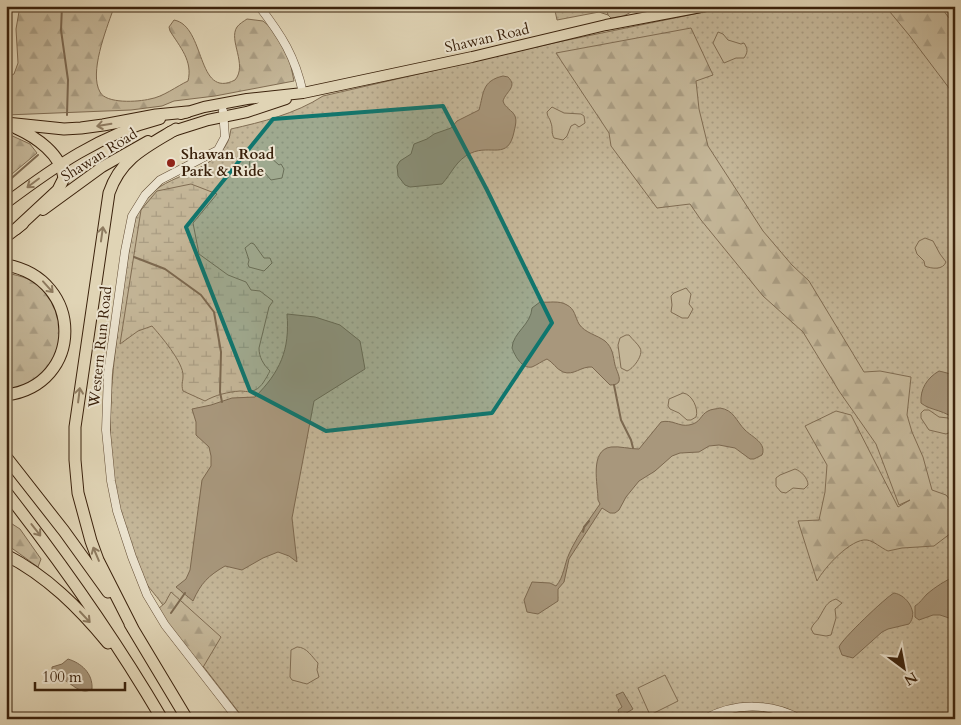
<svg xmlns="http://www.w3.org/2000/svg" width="961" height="725" font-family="Cardo,serif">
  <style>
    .grass { fill: url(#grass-dots); stroke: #806c52 }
    .forest { fill: url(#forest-firs); stroke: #806c52 }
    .wetland { fill: url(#wetland-marsh); stroke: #806c52 }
    .garden { fill: #c4b698; stroke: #806c52 }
    .water { fill: #a8977c; stroke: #7c684f }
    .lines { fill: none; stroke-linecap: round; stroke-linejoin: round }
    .stream { stroke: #7c684f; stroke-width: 2 }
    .minor-casing { stroke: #644e36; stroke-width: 9 }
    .major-casing { stroke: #3b220c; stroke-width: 12 }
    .highway-casing { stroke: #3b220c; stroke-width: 13 }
    .minor { stroke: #ebe3cf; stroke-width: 8 }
    .major { stroke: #e0d4b5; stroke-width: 10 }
    .highway { stroke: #e0d4b5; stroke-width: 11 }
    .oneway { stroke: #8e7b60 }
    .marked { fill: #0f766e; fill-opacity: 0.2; stroke: #0f766e; stroke-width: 4; stroke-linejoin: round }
    .poi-dot { fill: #8f2418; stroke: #ebe3cf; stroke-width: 2 }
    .labels { text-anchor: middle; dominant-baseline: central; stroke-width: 4; stroke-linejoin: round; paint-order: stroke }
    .street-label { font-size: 15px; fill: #3b220c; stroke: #ebe3cf }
    .poi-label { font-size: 15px; font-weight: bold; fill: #3b220c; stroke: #ebe3cf; text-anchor: start }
  </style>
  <defs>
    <pattern id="grass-dots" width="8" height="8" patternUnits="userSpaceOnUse" patternTransform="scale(1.25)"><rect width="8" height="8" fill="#c4b698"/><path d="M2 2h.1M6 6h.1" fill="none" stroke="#a99c82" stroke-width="1.8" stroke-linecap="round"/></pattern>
    <pattern id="forest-firs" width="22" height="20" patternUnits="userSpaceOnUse" patternTransform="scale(1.25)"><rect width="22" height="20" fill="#c4b698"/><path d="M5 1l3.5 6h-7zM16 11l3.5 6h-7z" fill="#a99c82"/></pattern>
    <pattern id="wetland-marsh" width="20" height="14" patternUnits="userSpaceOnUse" patternTransform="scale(1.25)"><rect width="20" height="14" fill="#c4b698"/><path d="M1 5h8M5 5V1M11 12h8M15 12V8" fill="none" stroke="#a99c82"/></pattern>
  </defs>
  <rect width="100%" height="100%" fill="#e0d4b5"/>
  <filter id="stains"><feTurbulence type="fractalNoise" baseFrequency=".004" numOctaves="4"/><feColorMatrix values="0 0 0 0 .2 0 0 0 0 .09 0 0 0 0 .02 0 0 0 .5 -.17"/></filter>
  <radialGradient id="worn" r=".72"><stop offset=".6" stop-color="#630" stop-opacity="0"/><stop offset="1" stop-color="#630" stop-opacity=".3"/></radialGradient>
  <path class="grass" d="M554 6H606L608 15 599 12 557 20Z
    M733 6H955V719H244L169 622C169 606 150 592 143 578 135 561 129 542 124 524 103 451 110 387 120 314 124 283 128 251 135 221 136 215 139 211 141 207 145 201 149 194 155 190 181 171 227 167 231 129 262 122 295 114 323 96L558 42Z"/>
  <path class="forest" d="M20 6H112L113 10C106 30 89 73 100 92 106 104 138 102 150 99 163 97 177 86 188 81 193 61 180 47 170 31L169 27 174 20C206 26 196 100 235 80 248 65 228 40 237 27 239 24 244 21 247 19L263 21 269 26 284 45 289 57 294 81 215 96 174 101 162 106 131 110 6 115V78L14 74 18 63 16 29Z
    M606 6H631V12L624 16 611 18 608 15Z
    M885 6H940L955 26V96L909 35Z
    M691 28 713 75 696 81 699 109 708 146 763 231 792 265 809 281 864 372 880 371 911 377 907 415 912 432 923 457 932 490 946 495 955 506V530L934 546 902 548 888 551C881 548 874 541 867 540 851 538 824 568 817 581L798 521 819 520 825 492 827 465 805 426 836 411 851 415 898 507 910 500 899 505 876 444 839 391 803 332 763 296 701 220 690 204 657 208 611 146 609 133 556 53Z
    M6 133 30 144 37 153 6 179Z
    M6 273C22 276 36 280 47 292 69 318 63 362 35 381 27 386 15 388 6 392Z
    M6 520 20 529 41 559 38 567 6 544Z
    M171 592 221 637 202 669 179 640 158 609 165 603Z"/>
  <path class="wetland" d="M191 184 217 194 193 223 199 254 228 275 246 282 251 290 260 291 273 301 269 307 259 348C259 357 263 364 270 371 266 378 262 387 255 390 250 393 245 391 240 391 228 392 215 395 205 401L183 391C181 384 183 382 183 376 184 363 160 335 152 326L138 331 120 344 141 210 157 191Z"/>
  <path class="garden" d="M718 32 723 34 728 40 741 44 744 43C748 49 748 52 744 58H736L724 63 713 43Z
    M552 107 564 113 581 114 584 116 585 123 579 127 575 124 571 126 567 136 563 140 554 138C551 133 553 128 551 123 550 118 547 117 547 112Z
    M265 156 270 157 279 165 281 164 284 169 282 178 271 180 265 173 252 171 249 168 250 160 252 157Z
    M925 238 933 241 940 254 946 262C943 270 932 269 925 266L924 261 917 254 915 248 919 241Z
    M251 243 254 244 264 258H270L272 263 264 271 249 267 248 264 249 260 245 248Z
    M686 288 691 294 689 304 693 309 688 318H682L671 312 672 305 671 296 674 293Z
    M626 335H629C632 339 638 344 640 348 644 355 633 369 627 371L621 368 618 345 620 338Z
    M683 393C692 394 699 409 696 417L691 420H687L679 413 670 409 668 406 669 399Z
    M924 410H929L939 417 948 418 954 426 953 431 946 434 929 430 921 418V413Z
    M795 469C801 471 808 478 808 485L804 489 793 488 786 493 781 492 776 486V478L780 475Z
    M836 599 842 603 835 609 836 618 831 635 826 636 814 634 811 629C813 623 818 621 820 616 825 608 826 602 836 599Z
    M297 647C307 647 312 657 318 663L317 670 319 677 307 684 292 680 290 677 291 650Z
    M665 675 678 701 650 715 638 688Z"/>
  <path class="water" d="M503 76 508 77C518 87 506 91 503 101 505 108 512 110 515 116 517 121 515 127 514 132 508 161 491 144 471 153 456 160 452 173 442 184L410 187 405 185 398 176 397 166 400 161 411 154 414 144 427 139 434 134 451 128 457 121 479 110C484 92 482 81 503 76Z
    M540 302C549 303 559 300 567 305 575 309 575 317 579 324 585 333 597 335 605 341 613 348 613 356 615 365 617 373 626 385 610 385L592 367C581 366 574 376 563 372 556 369 553 362 547 359 542 361 537 365 532 367 522 369 515 356 512 348 513 332 531 325 532 308Z
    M287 314 315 317 340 325 360 341 365 369 314 401 292 518 297 562 289 556 278 552 263 558 242 570 225 566C208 576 201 583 193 601L176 587 186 579 190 570 202 480 211 466V456L209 447 196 435V422L192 409 211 405 232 398 255 397C280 372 290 350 287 314Z
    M939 371 955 375V421C948 410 930 411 921 403 920 389 927 378 939 371Z
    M720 408C734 410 736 421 745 430 752 437 767 443 762 455L754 459H750L735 448 719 445 709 446 699 452 680 453 672 456 655 471 639 481 626 497 619 510 615 513H610L602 508 569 559 564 582 558 589V601L538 614 527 612 524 600 532 582 550 583 556 586C564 577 564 565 569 554 577 536 589 520 600 504L598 500C598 485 589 450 611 447 620 446 629 449 639 449L661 422C672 419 679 427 689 425 701 423 700 415 708 411 711 409 717 409 720 408Z
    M955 576V620L940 615H933L919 620 915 617V606C920 603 923 598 927 594 935 587 945 581 955 576Z
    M894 593C907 595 919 613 909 624L888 629 882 632 853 658 842 655 839 647C841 640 886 597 894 593Z
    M68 659C81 663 93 673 92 689 82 695 74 686 66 681 61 678 56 676 52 672V667L62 664Z
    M623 692 633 709 620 717 618 710 622 707 616 695Z"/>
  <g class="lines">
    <path class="stream" d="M62 6 61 30 68 80 67 115
      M6 183 38 155
      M134 257 165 269 201 295 214 312 221 352 220 392 222 402
      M614 385 621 420 631 440 633 448
      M583 532 584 527 589 521
      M171 613 185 593"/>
    <defs>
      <path id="minor" d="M259 6C282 36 295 56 303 93
        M223 111 225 137 218 150 160 180 145 195 132 216 125 251 108 373 106 430 111 481 117 511 132 557 147 595 165 625 238 719
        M705 719C735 702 771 703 800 719"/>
      <path id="major" d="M181 114 204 107 247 99 303 93 472 57 606 25 706 6
        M170 132 208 120 247 112 286 99
        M6 203C54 167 101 134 160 119
        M43 210 102 167 148 141
        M6 237 23 224"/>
      <path id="highway" d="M6 123 64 129 81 128 103 125 156 115 187 112
        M16 128C36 137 61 154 64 178L58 190 16 229
        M6 265C85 279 84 385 6 395
        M6 457 64 531 108 592
        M6 492C63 565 115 639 162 719
        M6 555C47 576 79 608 108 643
        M130 624 187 719
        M133 629 98 560 91 541 78 493 75 460V427L109 193C121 158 146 147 176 129"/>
    </defs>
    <use href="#minor" class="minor-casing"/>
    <use href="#major" class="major-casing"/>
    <use href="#highway" class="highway-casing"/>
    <use href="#minor" class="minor"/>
    <use href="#major" class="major"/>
    <use href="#highway" class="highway"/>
  </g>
  <defs><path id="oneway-shaft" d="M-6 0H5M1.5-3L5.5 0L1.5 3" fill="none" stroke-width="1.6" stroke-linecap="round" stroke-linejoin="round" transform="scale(1.25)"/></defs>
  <g class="oneway">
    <use href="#oneway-shaft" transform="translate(104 125) rotate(171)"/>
    <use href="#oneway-shaft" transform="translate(33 183) rotate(143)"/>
    <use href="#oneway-shaft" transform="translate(102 234) rotate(-82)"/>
    <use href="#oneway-shaft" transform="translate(48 287) rotate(48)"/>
    <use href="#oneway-shaft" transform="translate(79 395) rotate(-83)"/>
    <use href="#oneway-shaft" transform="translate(36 530) rotate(52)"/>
    <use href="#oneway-shaft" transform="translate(96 554) rotate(-113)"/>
    <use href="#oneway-shaft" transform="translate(85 617) rotate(47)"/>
  </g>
  <path class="marked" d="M443 106 487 190 552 323 492 413 326 431 250 391 186 227 273 119Z"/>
  <circle class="poi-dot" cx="171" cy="163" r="5"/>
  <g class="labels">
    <g class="street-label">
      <text transform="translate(487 38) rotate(-13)">Shawan Road</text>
      <text transform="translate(99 155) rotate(-32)">Shawan Road</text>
      <text transform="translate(100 347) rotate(-84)">Western Run Road</text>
    </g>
    <g class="poi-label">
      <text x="181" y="154">Shawan Road<tspan x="181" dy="17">Park &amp; Ride</tspan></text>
    </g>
  </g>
  <rect width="961" height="725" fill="none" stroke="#e0d4b5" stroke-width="25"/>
  <rect x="8" y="8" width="946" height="710" fill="none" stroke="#3b220c" stroke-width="2.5"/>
  <rect x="12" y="12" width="936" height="700" fill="none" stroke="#3b220c"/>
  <g transform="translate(904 668) rotate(148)" stroke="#ebe3cf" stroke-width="4" paint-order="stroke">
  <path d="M0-4L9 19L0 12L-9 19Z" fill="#3b220c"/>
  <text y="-8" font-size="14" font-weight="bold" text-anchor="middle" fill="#3b220c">N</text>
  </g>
  <path d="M35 682v8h90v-8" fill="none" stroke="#3b220c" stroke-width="2.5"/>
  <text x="42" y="682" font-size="15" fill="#3b220c" stroke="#ebe3cf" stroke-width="4" paint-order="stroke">100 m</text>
  <rect width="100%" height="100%" filter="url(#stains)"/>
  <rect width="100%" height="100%" fill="url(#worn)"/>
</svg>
